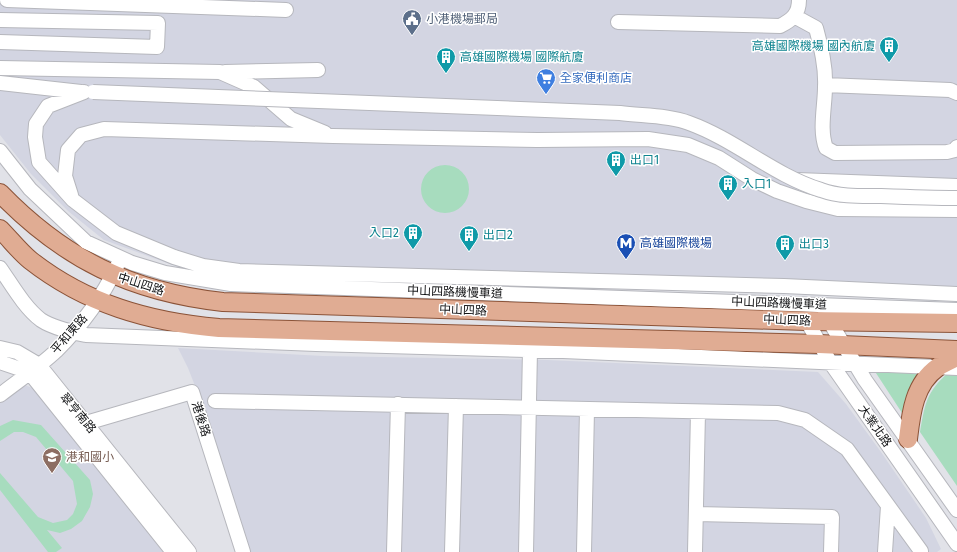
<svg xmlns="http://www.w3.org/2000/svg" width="957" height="552" font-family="'Fira Sans','Noto Sans TC',sans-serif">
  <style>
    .built { fill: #d3d5e2 }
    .green { fill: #a7dcbe }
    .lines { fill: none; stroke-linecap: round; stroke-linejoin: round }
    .minor-casing { stroke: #b6b7bd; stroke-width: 16 }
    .major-casing { stroke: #8b5338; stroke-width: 20 }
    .minor { stroke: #fff; stroke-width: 14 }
    .major { stroke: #e0ac93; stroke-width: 18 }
    .minor-bridge-casing { stroke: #b6b7bd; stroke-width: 16; stroke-linecap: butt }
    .minor-bridge { stroke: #fff; stroke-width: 14 }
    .labels { text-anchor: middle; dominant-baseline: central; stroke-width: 3; stroke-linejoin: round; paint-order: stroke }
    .service-label { font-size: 12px; fill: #4e5e75; stroke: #fff; text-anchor: start }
    .culture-label { font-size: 12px; fill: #0d838f; stroke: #fff; text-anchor: start }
    .shop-label { font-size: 12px; fill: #366cbe; stroke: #fff; text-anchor: start }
    .transit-label { font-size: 12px; fill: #164399; stroke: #fff; text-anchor: start }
    .street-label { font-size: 12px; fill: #121315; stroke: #fff }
    .education-label { font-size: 12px; fill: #785e54; stroke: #fff; text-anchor: start }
  </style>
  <rect width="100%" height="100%" fill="#e1e2e8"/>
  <path class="built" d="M0 0H957V299L552 284 200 275 104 240 68 211 31 174 0 135Z
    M178 348 323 356 547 360 818 372 846 404 881 452 926 518 941 549 937 552H243L201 401 188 368Z
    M17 382 40 391 163 552H0V396Z"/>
  <path class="green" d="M421 189a24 24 0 1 1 48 0a24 24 0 1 1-48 0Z
    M874 370 923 371C910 385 905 397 904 416Z
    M949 372 957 373V486L920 432C925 404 926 392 949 372Z
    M13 420 41 425 90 480 93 494 90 507 82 521 71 529 60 533 47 530 62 548 56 552H48L0 490V473L38 517 53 523 67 520 73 514 77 504 73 481 36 437 23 432H14L0 441V426Z"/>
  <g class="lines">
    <defs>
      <path id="minor" d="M7 0 286 10
        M794 16 816 28C821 47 826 67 825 87 825 106 819 130 826 148L835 153 947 152 955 150 957 147
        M0 20 158 23 157 47 0 42
        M618 22 780 26C792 20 799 14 799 0
        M0 68 220 72 254 87 291 119 325 133
        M225 72 318 70
        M0 83 81 92
        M825 85 950 90 957 93
        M84 92 48 106 36 124 35 137 39 162 73 200 116 233 174 257 203 266 239 271 784 286 957 294
        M0 151 30 189 86 242 132 263 165 273 231 284 957 310
        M797 180 957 186
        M71 195 65 176 68 150 81 135 104 129 333 136 537 140 648 139 688 145 719 158 752 179 777 191 806 201 838 209 957 210
        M0 268C12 285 24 307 41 320 53 328 72 332 86 335L316 344 563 351 957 368
        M803 314 830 362 957 544
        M825 314 865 380 957 510
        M0 348 17 352 39 365 189 552
        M0 362 29 372 173 552
        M0 395C18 381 39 367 56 351 80 327 103 296 117 266
        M215 401 778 413 805 420 847 449 921 551
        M86 423 192 392 243 552
        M696 514 832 517 831 552
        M394 552 398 404
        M452 552 456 406
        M526 552 530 350
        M584 552 587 410
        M695 552 698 412
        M885 552 888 506"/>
      <path id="major" d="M0 193C64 259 131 292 223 302L806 321 957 323
        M0 229C10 239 19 251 30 260 86 304 149 322 219 328L819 344 957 350
        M908 439C911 413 914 384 938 367 943 363 951 360 957 357"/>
    </defs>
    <use href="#minor" class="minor-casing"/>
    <use href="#major" class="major-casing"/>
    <use href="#minor" class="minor"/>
    <use href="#major" class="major"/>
    <defs>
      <path id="minor-bridge" d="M93 92 620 113C642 116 668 115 689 123 736 140 773 175 821 190 840 197 861 196 881 196 906 197 932 198 957 198"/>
    </defs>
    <use href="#minor-bridge" class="minor-bridge-casing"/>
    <use href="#minor-bridge" class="minor-bridge"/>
  </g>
  <defs>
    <symbol id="civic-pin" viewBox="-11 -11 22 30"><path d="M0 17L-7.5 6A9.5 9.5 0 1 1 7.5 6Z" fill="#5c6f8a" stroke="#fff"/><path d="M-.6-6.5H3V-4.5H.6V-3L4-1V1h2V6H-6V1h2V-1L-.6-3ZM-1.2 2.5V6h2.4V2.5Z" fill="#fff"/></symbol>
    <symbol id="building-pin" viewBox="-11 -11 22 30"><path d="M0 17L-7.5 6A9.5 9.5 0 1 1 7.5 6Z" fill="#0f9aa8" stroke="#fff"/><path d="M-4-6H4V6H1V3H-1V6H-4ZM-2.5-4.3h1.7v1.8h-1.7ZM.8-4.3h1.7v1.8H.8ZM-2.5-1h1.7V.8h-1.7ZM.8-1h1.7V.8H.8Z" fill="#fff"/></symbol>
    <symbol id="supermarket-pin" viewBox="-11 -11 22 30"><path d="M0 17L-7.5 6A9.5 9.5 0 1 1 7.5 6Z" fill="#3f7fe0" stroke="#fff"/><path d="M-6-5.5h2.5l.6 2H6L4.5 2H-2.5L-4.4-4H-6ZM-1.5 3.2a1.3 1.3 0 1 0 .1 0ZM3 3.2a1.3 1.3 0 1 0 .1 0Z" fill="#fff"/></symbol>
    <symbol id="metro-pin" viewBox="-11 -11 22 30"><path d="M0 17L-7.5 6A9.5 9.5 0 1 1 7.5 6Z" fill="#1a4fb4" stroke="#fff"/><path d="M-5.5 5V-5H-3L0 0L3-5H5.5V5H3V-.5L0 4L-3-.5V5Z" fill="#fff"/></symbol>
    <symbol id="school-pin" viewBox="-11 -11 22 30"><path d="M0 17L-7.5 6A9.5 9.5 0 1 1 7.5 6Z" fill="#8d6e63" stroke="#fff"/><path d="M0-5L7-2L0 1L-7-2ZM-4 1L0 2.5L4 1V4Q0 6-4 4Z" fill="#fff"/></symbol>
  </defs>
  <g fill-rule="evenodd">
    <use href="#civic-pin" x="401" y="8" width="22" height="30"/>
    <use href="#building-pin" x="878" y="35" width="22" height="30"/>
    <use href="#building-pin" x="435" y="46" width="22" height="30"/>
    <use href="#supermarket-pin" x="535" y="67" width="22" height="30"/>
    <use href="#building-pin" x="605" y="149" width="22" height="30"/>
    <use href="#building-pin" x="717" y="173" width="22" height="30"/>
    <use href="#building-pin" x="402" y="222" width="22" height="30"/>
    <use href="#building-pin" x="458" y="224" width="22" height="30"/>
    <use href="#metro-pin" x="615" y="232" width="22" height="30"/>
    <use href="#building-pin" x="774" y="233" width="22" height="30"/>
    <use href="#school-pin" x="41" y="446" width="22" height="30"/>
  </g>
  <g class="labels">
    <g class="service-label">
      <text x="426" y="19">小港機場郵局</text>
    </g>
    <g class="culture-label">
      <text x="875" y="46" text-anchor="end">高雄國際機場 國內航廈</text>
      <text x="460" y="57">高雄國際機場 國際航廈</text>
      <text x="630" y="160">出口1</text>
      <text x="742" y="184">入口1</text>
      <text x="399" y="233" text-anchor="end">入口2</text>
      <text x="483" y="235">出口2</text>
      <text x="799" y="244">出口3</text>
    </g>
    <g class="shop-label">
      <text x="560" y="78">全家便利商店</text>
    </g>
    <g class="transit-label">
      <text x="640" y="243">高雄國際機場</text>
    </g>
    <g class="street-label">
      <text transform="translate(141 284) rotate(18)">中山四路</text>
      <text transform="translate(455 292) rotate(2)">中山四路機慢車道</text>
      <text transform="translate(779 303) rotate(2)">中山四路機慢車道</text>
      <text transform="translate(463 310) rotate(2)">中山四路</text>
      <text transform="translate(787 320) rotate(2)">中山四路</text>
      <text transform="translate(69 334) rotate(-49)">平和東路</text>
      <text transform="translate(78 413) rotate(50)">翠亨南路</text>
      <text transform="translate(201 419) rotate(72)">港後路</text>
      <text transform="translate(875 426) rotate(55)">大業北路</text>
    </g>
    <g class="education-label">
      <text x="66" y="457">港和國小</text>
    </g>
  </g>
</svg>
